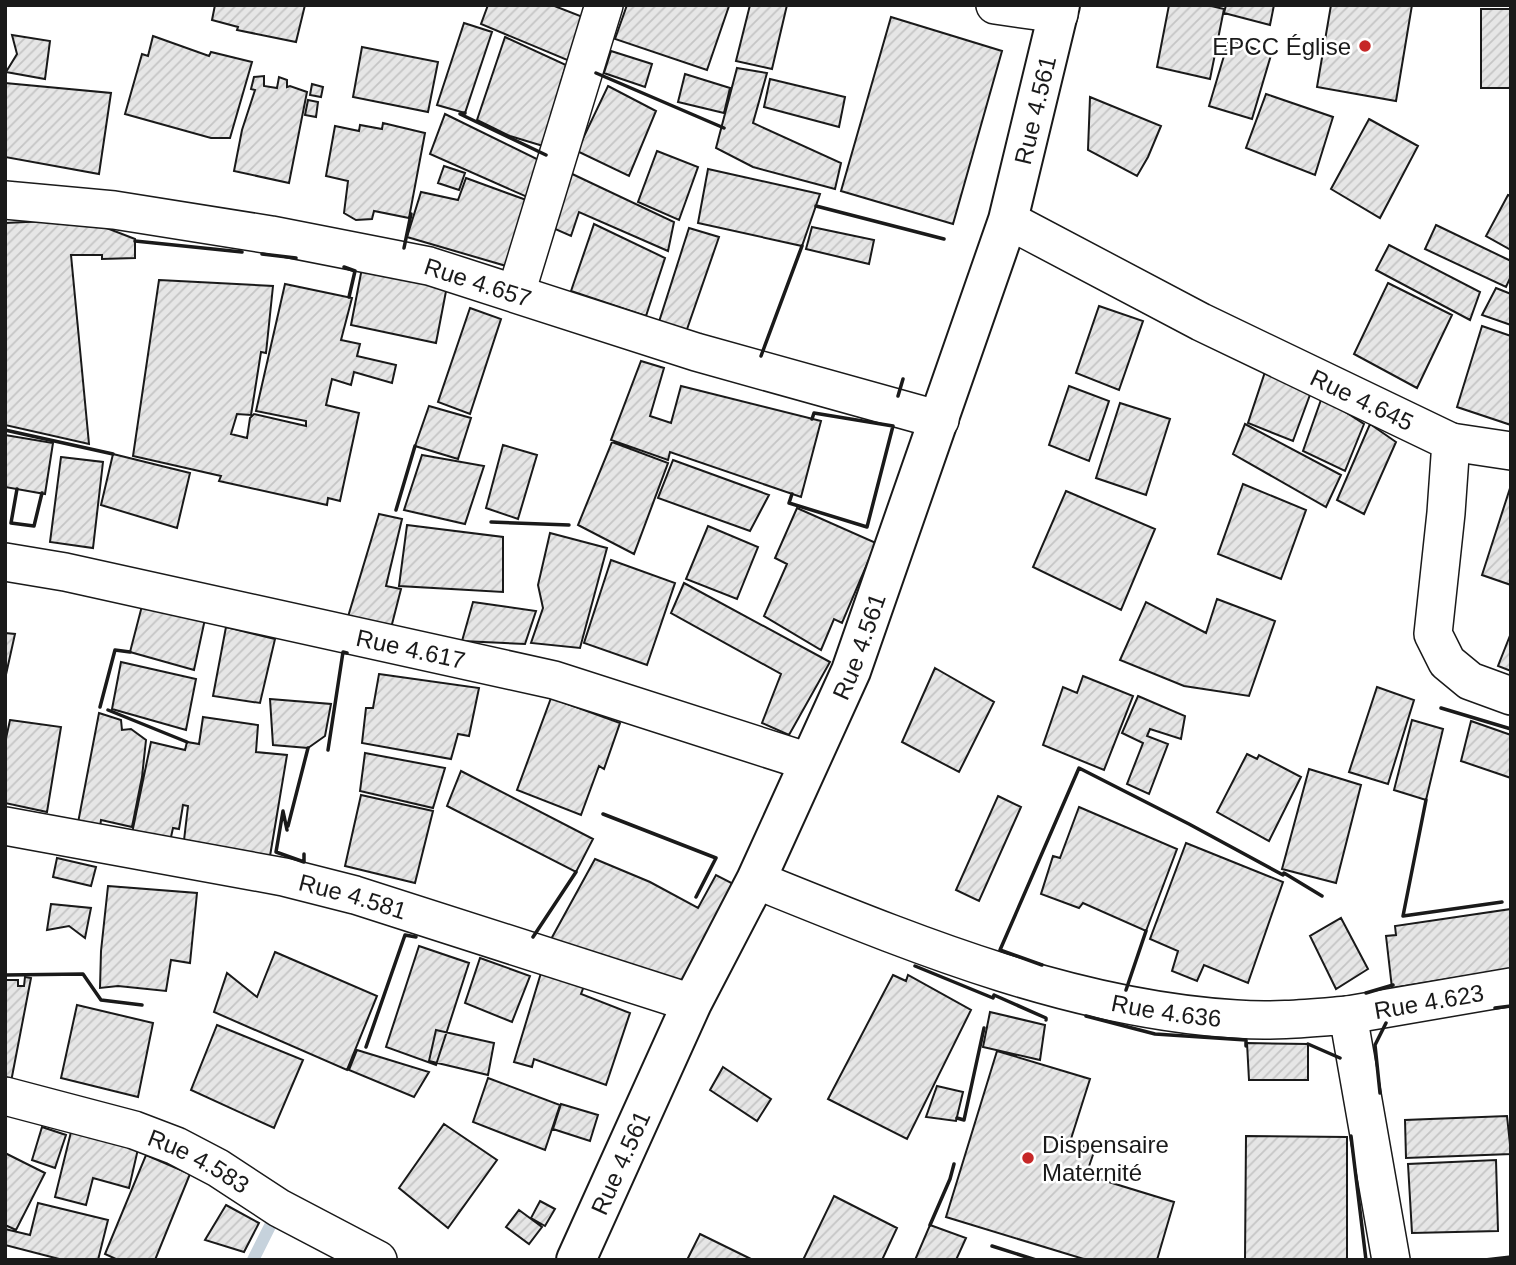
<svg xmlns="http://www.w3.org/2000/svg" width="1516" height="1265" font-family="Helvetica,sans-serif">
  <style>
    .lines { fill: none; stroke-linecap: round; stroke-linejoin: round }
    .stream { stroke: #c6d2dc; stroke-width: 12 }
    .building { fill: url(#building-hatch); stroke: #1a1a1a; stroke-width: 2 }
    .street-casing { stroke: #1a1a1a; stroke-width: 40 }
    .secondary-casing { stroke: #1a1a1a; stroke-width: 42 }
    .street { stroke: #fff; stroke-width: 37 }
    .secondary { stroke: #fff; stroke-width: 38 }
    .wall { stroke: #1a1a1a; stroke-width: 3.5 }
    .poi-dot { fill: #c62828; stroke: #fff; stroke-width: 2.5 }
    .labels { text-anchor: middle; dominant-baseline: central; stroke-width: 5; stroke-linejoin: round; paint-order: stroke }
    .poi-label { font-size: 24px; fill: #1a1a1a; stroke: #fff; text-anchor: end }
    .street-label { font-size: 24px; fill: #1a1a1a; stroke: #fff }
  </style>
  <defs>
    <pattern id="building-hatch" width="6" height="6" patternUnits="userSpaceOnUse" patternTransform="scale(1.75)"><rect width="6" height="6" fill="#e6e6e6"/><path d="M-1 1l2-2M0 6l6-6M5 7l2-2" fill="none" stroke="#c5c5c5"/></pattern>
  </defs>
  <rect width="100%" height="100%" fill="#fff"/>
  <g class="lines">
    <path class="stream" d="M253 1260 278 1210"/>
  </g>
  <path class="building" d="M215 5H305L296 42 237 30 238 27 212 20Z
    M488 5H552L588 19 572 62 481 24Z
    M627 5 729 6 707 70 615 39Z
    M750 5H787L772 69 736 61Z
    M1169 5H1207L1224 9 1210 79 1157 67Z
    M1226 5H1274L1270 25 1224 13Z
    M1331 5H1412L1396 101 1317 87Z
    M1481 9H1511V88H1481Z
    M891 17 1002 51 953 224 841 191Z
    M464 23 492 32 465 113 437 105Z
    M12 35 50 41 45 79 6 72 17 54Z
    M153 36 209 56 211 52 252 62 230 138H211L125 114 142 54 148 56Z
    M505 37 566 65 543 146 510 136 477 120Z
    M1229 39 1271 55 1252 119 1209 106Z
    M362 47 438 62 428 112 353 97Z
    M611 51 652 64 645 87 604 73Z
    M737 68 767 73 753 123 841 163 835 189 753 167 716 148Z
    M685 74 730 88 724 113 678 102Z
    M264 76V86L277 88 279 77 287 80V87L290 86 307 92 289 183 234 171 242 130 255 90 251 89 254 77Z
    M770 79 845 97 839 127 764 107Z
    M5 83 111 93 99 174 5 157Z
    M312 84 323 87 321 97 310 95Z
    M608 86 656 111 629 176 577 151Z
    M1266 94 1333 117 1315 175 1246 148Z
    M1090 97 1161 126 1148 157 1137 176 1088 150Z
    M308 100 318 102 316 117 305 115Z
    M445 114 547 164 534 200 430 154Z
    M1369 119 1418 146 1380 218 1331 189Z
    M383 123 425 133 409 218 374 211 372 219 356 220 344 213 348 181 326 176 335 126 359 131 360 125 382 129Z
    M657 151 698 167 679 220 638 202Z
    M444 166 465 173 459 190 438 183Z
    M708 169 820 194 802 246 698 223Z
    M568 172 674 222 668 251 579 212 571 236 546 225Z
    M466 178 529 201 513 268 407 237 421 192 458 200Z
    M1508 195 1511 196V250L1486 236Z
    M47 221 104 227 135 239V258L102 259V255H71L89 444 5 425V223Z
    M594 224 665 258 646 316 571 291Z
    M1436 225 1511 261V276L1506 287 1425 249Z
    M812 227 874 240 869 264 806 249Z
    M689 228 719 237 685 335 658 325Z
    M1389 245 1480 292 1470 320 1376 270Z
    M362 268 447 286 436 343 351 325Z
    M159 280 273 286 266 353 261 352 251 415 237 414 231 434 247 438 250 418 254 414 306 426V421L256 411 285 284 352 298 341 340 360 344 357 356 396 365 392 383 354 372 351 385 332 379 326 405 359 413 340 501 328 498 327 505 219 481 221 476 133 456Z
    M1388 283 1452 315 1417 388 1354 354Z
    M1496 288 1511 294V325L1482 315Z
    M1099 306 1143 321 1119 390 1076 373Z
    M470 308 501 319 470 414 438 402Z
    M1482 326 1511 336V425L1457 407Z
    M641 361 664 368 650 416 671 423 681 386 821 421 801 497 670 452 668 460 611 440Z
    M1266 369 1311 392 1293 441 1248 423Z
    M1069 386 1109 401 1089 461 1049 445Z
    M1322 397 1364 424 1345 471 1303 451Z
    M1120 403 1170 419 1146 495 1096 478Z
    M429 406 471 418 458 459 415 446Z
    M1245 424 1341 475 1326 507 1233 454Z
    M1370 424 1396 442 1364 514 1337 500Z
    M5 435 53 443 45 494 5 487Z
    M612 442 668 463 634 554 578 525Z
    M503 445 537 455 518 519 486 508Z
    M113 454 190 473 177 528 101 505Z
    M422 455 484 466 465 524 404 510Z
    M61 457 103 462 93 548 50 542Z
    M673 460 769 495 750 531 658 498Z
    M1243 484 1306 510 1281 579 1218 554Z
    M1511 485V585L1482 575Z
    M1066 491 1155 529 1121 610 1033 567Z
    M797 508 876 543 842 623 834 619 821 650 764 616 787 564 775 558Z
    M379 514 402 519 386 586 401 589 391 628 347 620Z
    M407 525 503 537V592L399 586Z
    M708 526 758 547 737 599 686 579Z
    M550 533 607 548 580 648 531 643 543 608 538 585Z
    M611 560 675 583 647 665 584 643Z
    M684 583 830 662 789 735 762 723 781 674 671 613Z
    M1217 599 1275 621 1249 696 1184 686 1120 660 1146 602 1206 633Z
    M143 602 205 619 194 670 130 652Z
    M473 602 536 611 525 644 462 641Z
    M226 627 275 639 260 703 213 696Z
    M5 633 15 634 5 679Z
    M1511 633V671L1498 666Z
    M121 662 196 679 186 730 112 709Z
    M935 668 994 702 959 772 902 742Z
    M379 674 479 688 469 736 458 734 451 759 362 743 366 708H373Z
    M1083 676 1133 696 1104 770 1043 745 1063 687 1077 693Z
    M1377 687 1414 700 1388 784 1349 772Z
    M1138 696 1185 716 1181 739 1150 729 1147 736 1168 744 1149 794 1127 784 1143 743 1122 733Z
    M551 698 620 723 604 769 599 766 581 815 517 790Z
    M270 699 331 704 325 736 308 748 273 745Z
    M99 713 121 720 122 730 131 729 146 740 142 777 132 827 101 820 99 834 77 828Z
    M203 717 258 725 256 752 287 755 269 862 183 849 188 806 183 805 179 829 173 828 169 846 131 838 151 742 185 750 187 742 199 744Z
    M10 720 61 727 47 812 5 803V743Z
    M1412 720 1443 729 1426 800 1394 790Z
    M1471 721 1511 735V778L1461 761Z
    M365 753 445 768 433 808 360 791Z
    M1247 754 1257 759 1259 755 1301 777 1269 841 1217 812Z
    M1309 769 1361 785 1336 883 1282 869Z
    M461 771 593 839 576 872 447 806Z
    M361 795 433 811 415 883 345 866Z
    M998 796 1021 807 979 901 956 890Z
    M1079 807 1177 849 1146 931 1083 903 1079 908 1041 894 1053 856 1060 858Z
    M1186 843 1283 882 1248 983 1204 965 1197 981 1172 971 1178 951 1150 939Z
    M57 858 96 867 91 886 53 877Z
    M595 859 650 882 698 908 716 875 749 892 691 996 544 952Z
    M108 886 197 893 190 963 171 960 166 991 118 986 100 988 101 951Z
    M51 904 91 908 85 938 69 926 47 930Z
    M1511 909V969L1392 988 1386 936 1396 935 1395 926Z
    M1341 918 1368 969 1336 989 1310 936Z
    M419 946 469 963 436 1065 386 1047Z
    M275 952 377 996 347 1070 214 1012 227 973 257 997Z
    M480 958 530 976 512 1022 465 1003Z
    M544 963 587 978 581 994 630 1013 606 1085 534 1059 532 1067 514 1062Z
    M893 975 906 981 908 975 971 1010 907 1139 828 1099Z
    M25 977 31 978 10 1087 5 1086V980H18V986H24Z
    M77 1005 153 1023 138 1097 61 1078Z
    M990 1012 1045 1025 1040 1060 983 1047Z
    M217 1025 303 1060 274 1128 191 1090Z
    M436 1030 494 1043 488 1075 429 1061Z
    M1247 1043 1308 1044V1080H1249Z
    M357 1050 429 1072 414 1097 349 1070Z
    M997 1051 1090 1079 1070 1142 1095 1149 1086 1175 1174 1202 1157 1260H1087L946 1217Z
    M723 1067 771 1099 757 1121 710 1090Z
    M488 1078 560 1105 545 1150 473 1122Z
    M937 1086 963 1092 956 1121 926 1117Z
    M561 1104 598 1115 590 1141 553 1129Z
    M1507 1116 1511 1154 1406 1158 1405 1120Z
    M444 1124 497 1160 448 1228 399 1188Z
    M42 1127 66 1135 55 1168 32 1160Z
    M71 1132 138 1149 129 1188 93 1178 86 1205 55 1197Z
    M1246 1136 1347 1137V1260H1245Z
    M5 1153 45 1173 16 1230 5 1225Z
    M146 1155 190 1174 155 1260H118L105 1254Z
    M1496 1160 1498 1231 1412 1233 1408 1164Z
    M834 1196 897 1228 882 1260H803Z
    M540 1201 555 1209 545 1226 531 1218Z
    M38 1203 108 1220 98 1260H63L5 1245V1229L30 1235Z
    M226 1205 259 1223 244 1252 205 1240Z
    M519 1210 542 1227 529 1244 506 1227Z
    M930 1225 966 1238 956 1260H915Z
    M700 1234 753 1260H687Z"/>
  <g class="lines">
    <defs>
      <g id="street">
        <path d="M995 5 1059 14"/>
        <path id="s1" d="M5 200 114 210 271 235 429 266 696 352 940 420"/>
        <path id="s2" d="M1008 220 1201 322 1451 442 1446 513 1433 634 1447 662 1470 681 1511 696"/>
        <path d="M516 293 604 5"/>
        <path d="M1451 442 1511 451"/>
        <path id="s3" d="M5 562 65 572 554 680 809 762"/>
        <path id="s4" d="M5 826 284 877 355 895 692 1003"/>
        <path id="s5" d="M756 880C910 942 1069 1009 1236 1019 1274 1022 1311 1018 1348 1015L1391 1260"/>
        <path id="s6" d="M1348 1015 1511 987"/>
        <path id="s7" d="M5 1096 134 1130 176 1146 218 1168 279 1208 378 1260"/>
      </g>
      <g id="secondary">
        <path id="s8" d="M576 1260 692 1003 756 880 851 671 1008 220 1060 5"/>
      </g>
    </defs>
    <use href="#street" class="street-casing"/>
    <use href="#secondary" class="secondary-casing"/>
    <use href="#street" class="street"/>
    <use href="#secondary" class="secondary"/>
    <path class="wall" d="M5 6 6 5
      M596 73 724 128
      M465 113 460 114 546 155
      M816 206 944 239
      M135 241 242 252
      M404 248 411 214
      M262 254 296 258
      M344 267 355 271 349 297
      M761 356 802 246
      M898 396 903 379
      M5 430 113 454
      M17 489 11 523 34 526 42 493
      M792 494 789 503 867 527 893 426 814 413 812 419
      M396 510 415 446
      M491 522 569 525
      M100 707 115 650 130 652
      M1441 708 1511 729
      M108 710 187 742
      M328 750 343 652 347 653
      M1426 800 1403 916 1502 902
      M603 814 716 858 696 897
      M288 826 308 748
      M287 830 283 811 276 852 304 862V854
      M533 937 576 872
      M1042 965 1000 950 1079 768 1189 824 1283 875 1284 873 1322 896
      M915 966 993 998 994 995 1046 1018V1020
      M5 975 83 974 101 1000 142 1005
      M1126 990 1146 931
      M1366 993 1393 985
      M1495 1008 1511 1006
      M1086 1016 1155 1034 1246 1040V1046
      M1308 1044 1340 1058
      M366 1047 405 935 416 937
      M1380 1093 1375 1045 1386 1023
      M957 1118 964 1120 984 1028
      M1351 1136 1366 1260
      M930 1225 950 1179 954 1164
      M992 1246 1036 1260
      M1485 1260 1511 1257"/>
  </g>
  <g class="poi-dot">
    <circle cx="1365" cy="46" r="7"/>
    <circle cx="1028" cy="1158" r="7"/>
  </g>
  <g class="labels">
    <g class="poi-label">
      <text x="1351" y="46">EPCC Église</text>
      <text x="1042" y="1144" text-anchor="start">Dispensaire<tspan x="1042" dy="28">Maternité</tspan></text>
    </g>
    <g class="street-label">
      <text stroke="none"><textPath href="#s8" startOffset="1241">Rue 4.561</textPath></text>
      <text stroke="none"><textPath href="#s1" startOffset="481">Rue 4.657</textPath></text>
      <text stroke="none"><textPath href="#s2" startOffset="397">Rue 4.645</textPath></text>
      <text stroke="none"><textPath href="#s8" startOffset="676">Rue 4.561</textPath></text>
      <text stroke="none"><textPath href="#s3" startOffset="415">Rue 4.617</textPath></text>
      <text stroke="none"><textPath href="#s4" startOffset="355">Rue 4.581</textPath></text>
      <text stroke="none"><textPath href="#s6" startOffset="82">Rue 4.623</textPath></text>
      <text stroke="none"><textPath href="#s5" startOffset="432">Rue 4.636</textPath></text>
      <text stroke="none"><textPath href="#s7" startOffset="205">Rue 4.583</textPath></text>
      <text stroke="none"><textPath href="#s8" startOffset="107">Rue 4.561</textPath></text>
    </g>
  </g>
  <rect width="1516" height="1265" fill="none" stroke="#1a1a1a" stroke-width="14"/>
</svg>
